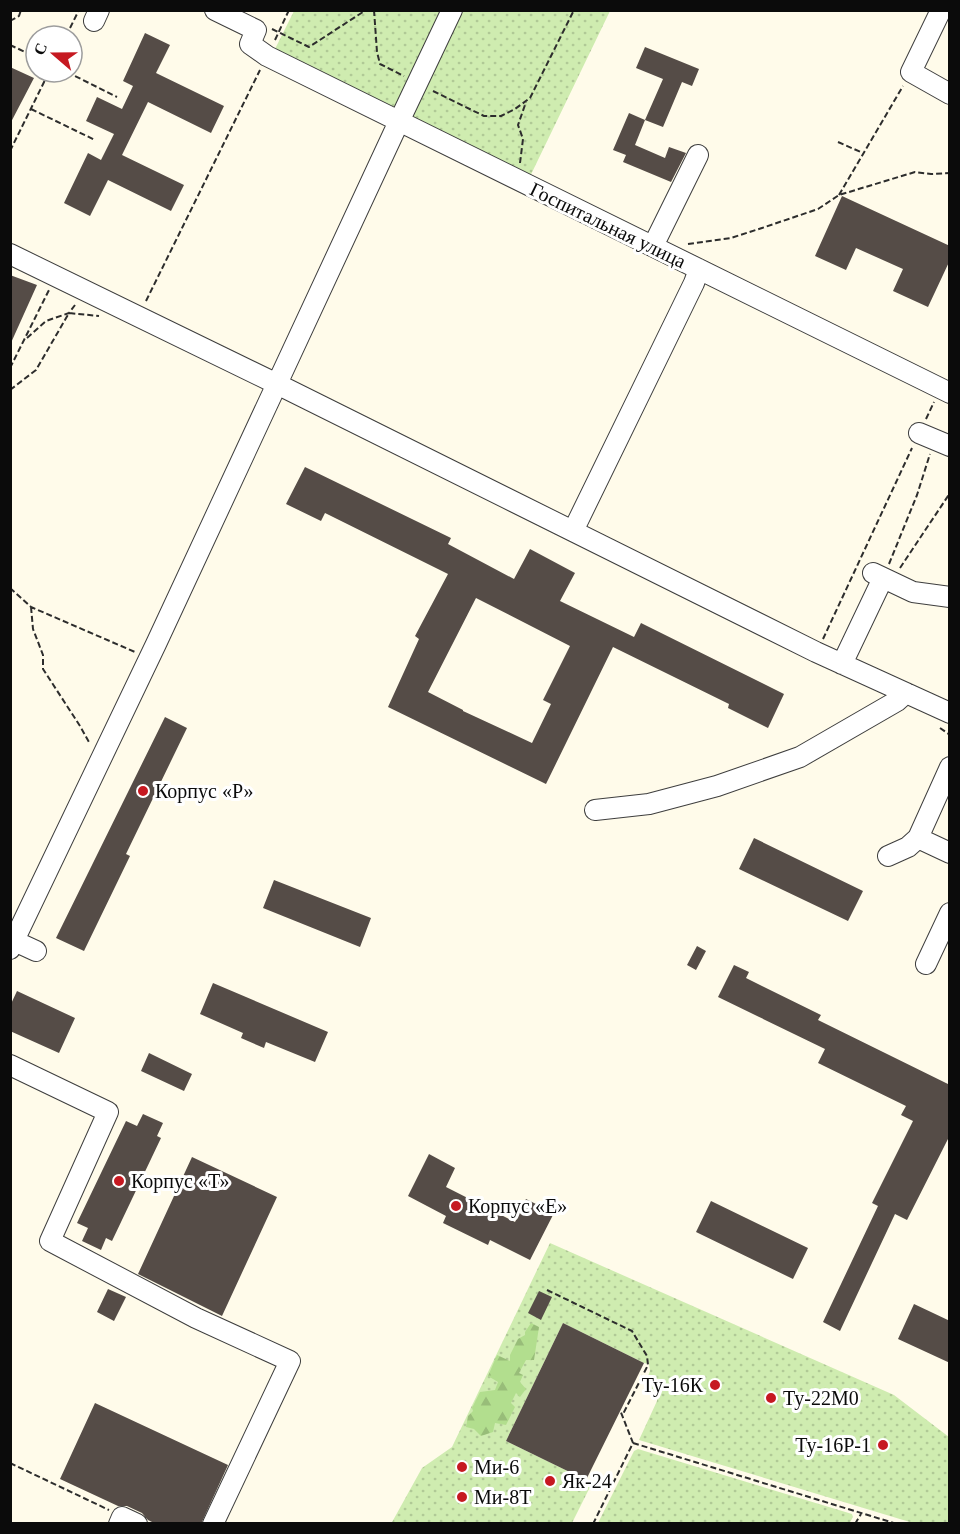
<svg xmlns="http://www.w3.org/2000/svg" width="960" height="1534" font-family="'Times New Roman',serif">
  <style>
    .grass { fill: url(#grass-dots) }
    .forest { fill: url(#forest-firs) }
    .building { fill: #554c47; fill-rule: evenodd }
    .lines { fill: none; stroke-linecap: round; stroke-linejoin: round }
    .minor-casing { stroke: #3e3e3e; stroke-width: 22 }
    .path { stroke: #2d2d2d; stroke-width: 2; stroke-dasharray: 6 3; stroke-linecap: butt }
    .minor { stroke: #fff; stroke-width: 20 }
    .poi-dot { fill: #c61921; stroke: #fff; stroke-width: 2 }
    .labels { text-anchor: middle; dominant-baseline: central; stroke-width: 6; stroke-linejoin: round; paint-order: stroke }
    .street-label { font-size: 20px; fill: #0b0b0b; stroke: #fff }
    .poi-label { font-size: 20px; fill: #0b0b0b; stroke: #fff; text-anchor: start }
  </style>
  <defs>
    <pattern id="grass-dots" width="8" height="8" patternUnits="userSpaceOnUse" patternTransform="scale(1.5)"><rect width="8" height="8" fill="#cfecb0"/><path d="M2 2h.1M6 6h.1" fill="none" stroke="#b0c996" stroke-width="1.8" stroke-linecap="round"/></pattern>
    <pattern id="forest-firs" width="22" height="20" patternUnits="userSpaceOnUse" patternTransform="scale(1.5)"><rect width="22" height="20" fill="#b2de8e"/><path d="M5 1l3.5 6h-7zM16 11l3.5 6h-7z" fill="#98bd79"/></pattern>
  </defs>
  <rect width="100%" height="100%" fill="#fffbea"/>
  <path class="grass" d="M294 11H610L523 191 266 67Z
    M550 1243 894 1395 949 1437V1523H913L639 1440 657 1401V1394L644 1386 650 1371 649 1364 644 1363 563 1323 506 1441 586 1480 591 1485 572 1523 391 1524 422 1468 452 1447Z
    M638 1449 852 1514 853 1517 849 1524 598 1523 634 1451Z"/>
  <path class="forest" d="M531 1323 539 1327 534 1360H526L519 1373 523 1375 520 1382 526 1389 520 1397 516 1393 511 1403 515 1407 506 1425 495 1423 493 1432 481 1436 474 1429 466 1427 468 1416 473 1411 472 1408 480 1392 495 1390 498 1382 488 1376 497 1355 510 1361V1355L518 1339 525 1335V1332Z"/>
  <path class="building" d="M145 33 170 45 156 73 224 106 211 133 148 102 122 155 184 185 171 211 108 180 90 216 64 203 88 153 101 160 114 134 86 121 97 97 122 109 133 86 123 81Z
    M645 47 699 69 692 86 682 82 663 127 645 120 663 79 636 68Z
    M10 67 34 78 10 124Z
    M629 113 645 120 635 145 665 158 669 147 686 153 671 182 623 162 626 155 613 150Z
    M842 196 950 246V260L928 307 893 291 903 269 856 248 846 270 815 256Z
    M10 275 37 285 10 345Z
    M305 467 451 538 448 544 514 579 530 549 575 573 560 601 634 637 641 623 784 694 768 728 728 708 729 704 613 647 546 784 388 707 419 639 415 636 448 574 325 513 321 521 286 504ZM476 598 570 646 543 700 551 704 532 743 463 711V710L428 692Z
    M165 717 187 728 126 854 130 856 84 951 56 938Z
    M754 838 863 891 848 921 739 869Z
    M274 880 371 918 360 947 263 908Z
    M697 946 706 951 696 970 687 965Z
    M734 965 749 972 746 978 821 1015 818 1020 950 1085V1135L907 1220 895 1214 840 1331 823 1322 878 1206 872 1203 913 1121 901 1115 906 1106 818 1063 825 1049 718 997Z
    M213 983 328 1032 315 1062 266 1042 264 1048 241 1038 243 1033 200 1014Z
    M17 991 75 1018 59 1053 10 1031V1006Z
    M149 1053 192 1074 184 1091 141 1071Z
    M143 1114 163 1123 157 1136 161 1138 112 1241 106 1238 101 1250 82 1241 88 1228 77 1223 126 1121 137 1126Z
    M429 1154 455 1168 446 1187 515 1222 526 1199 554 1213 530 1260 490 1240 488 1245 443 1223 446 1216 408 1196Z
    M192 1157 277 1197 222 1316 138 1274Z
    M711 1201 808 1248 793 1279 696 1232Z
    M108 1289 126 1297 114 1321 97 1312Z
    M539 1291 552 1297 541 1320 528 1313Z
    M914 1304 950 1321V1363L898 1339Z
    M563 1323 644 1363 586 1480 506 1441Z
    M95 1403 228 1465 201 1524H156L148 1520 142 1513 127 1506H118L60 1479Z"/>
  <g class="lines">
    <defs>
      <path id="minor" d="M215 10 256 30 250 44 267 56 950 393
        M941 10 911 72 950 94
        M94 21 99 10
        M653 246 698 155
        M10 254 277 384 816 652 950 713
        M919 433 950 446
        M573 531 694 283 699 269
        M873 573 913 592 950 597
        M842 664 883 578
        M595 810 649 804 717 786 800 757 897 701 906 693
        M918 838 950 853
        M888 856 908 847 918 838 950 767
        M10 939 36 951
        M10 949 156 644 395 130 452 10
        M926 964 950 913
        M10 1065 108 1112 50 1241 196 1318 290 1361 213 1524
        M119 1524 122 1517 137 1524"/>
    </defs>
    <use href="#minor" class="minor-casing"/>
    <path class="path" d="M374 10 377 52 380 64 404 76
      M10 21 19 16 21 10
      M272 29 309 47 366 10
      M66 36 79 10
      M275 40 289 10
      M10 45 36 57
      M67 72 117 97
      M433 91 484 116H501L515 109 530 98 574 10
      M31 109 95 140
      M838 142 863 153
      M10 151 49 72
      M520 163 523 139 518 125 526 102
      M839 195 903 86
      M688 244 731 238 762 228 818 209 839 195 915 172 931 174 950 173
      M146 301 260 70
      M27 338 46 321 69 313 75 305
      M10 368 49 290
      M10 390 36 370 69 313 99 316
      M926 419 934 402
      M889 564 917 495 930 454
      M900 568 950 493
      M10 588 31 607 135 652
      M31 607 33 629 43 655V669L80 726 90 744
      M823 639 912 448
      M940 728 950 735
      M547 1290 632 1331 647 1356 648 1365 622 1416
      M633 1443 897 1524
      M10 1463 109 1510
      M593 1524 633 1443 620 1410
      M855 1524 861 1514"/>
    <use href="#minor" class="minor"/>
  </g>
  <g class="poi-dot">
    <circle cx="143" cy="791" r="6"/>
    <circle cx="119" cy="1181" r="6"/>
    <circle cx="456" cy="1206" r="6"/>
    <circle cx="715" cy="1385" r="6"/>
    <circle cx="771" cy="1398" r="6"/>
    <circle cx="883" cy="1445" r="6"/>
    <circle cx="462" cy="1467" r="6"/>
    <circle cx="550" cy="1481" r="6"/>
    <circle cx="462" cy="1497" r="6"/>
  </g>
  <g class="labels">
    <g class="street-label">
      <text transform="translate(608 225) rotate(26)">Госпитальная улица</text>
    </g>
    <g class="poi-label">
      <text x="155" y="791">Корпус «Р»</text>
      <text x="131" y="1181">Корпус «Т»</text>
      <text x="468" y="1206">Корпус «Е»</text>
      <text x="703" y="1385" text-anchor="end">Ту-16К</text>
      <text x="783" y="1398">Ту-22М0</text>
      <text x="871" y="1445" text-anchor="end">Ту-16Р-1</text>
      <text x="474" y="1467">Ми-6</text>
      <text x="562" y="1481">Як-24</text>
      <text x="474" y="1497">Ми-8Т</text>
    </g>
  </g>
  <rect width="960" height="1534" fill="none" stroke="#0b0b0b" stroke-width="24"/>
  <g transform="translate(54 54) rotate(290)"><circle r="28" fill="#ffffff" stroke="#9d9d9d" stroke-width="1.5"/>
  <path d="M0-4.5L10 22L0 15L-10 22Z" fill="#c61921"/>
  <text y="-9" font-size="16" font-weight="bold" text-anchor="middle" fill="#0b0b0b">С</text>
  </g>
</svg>
